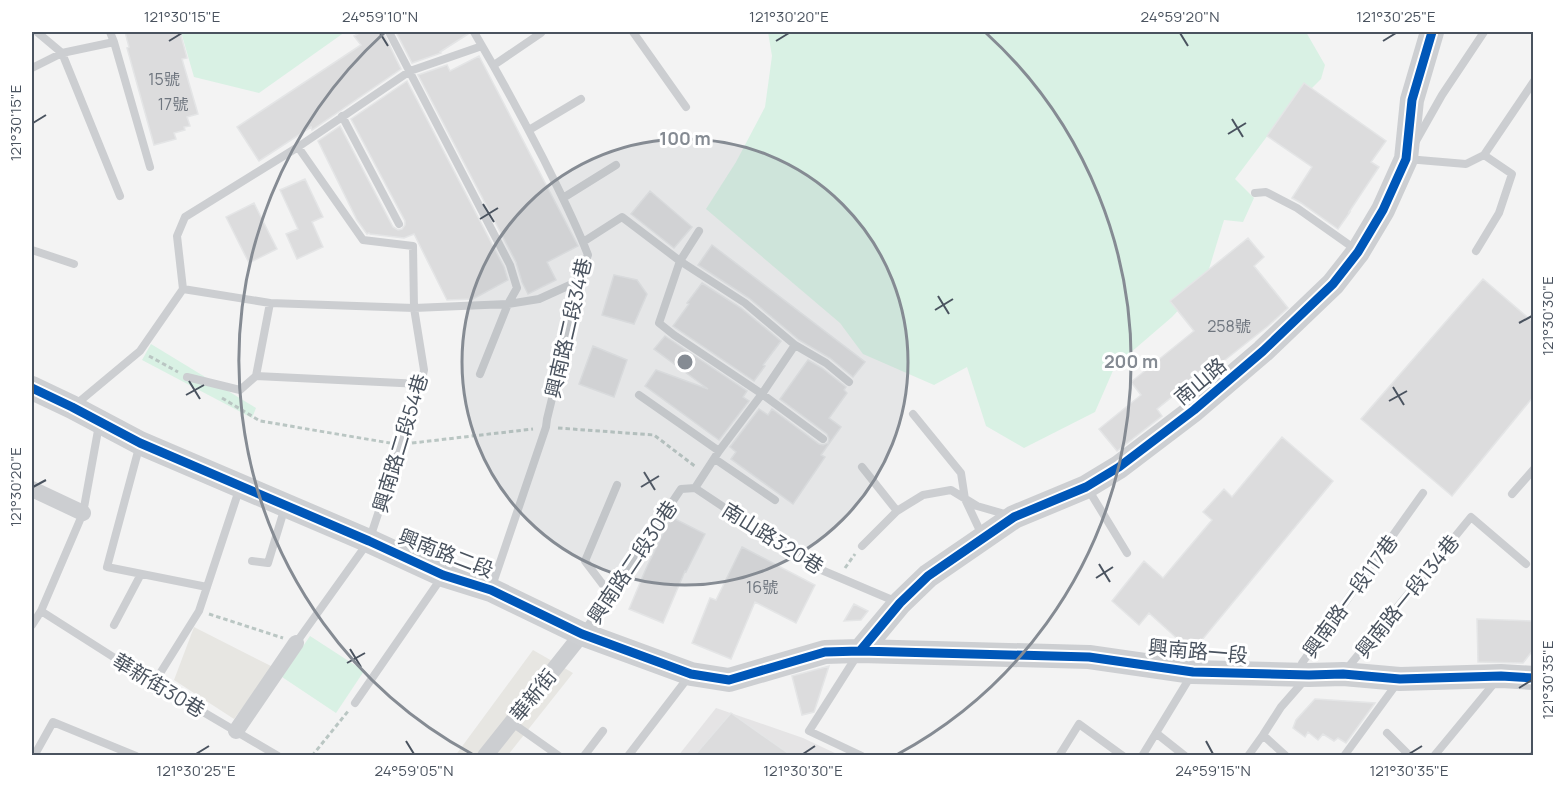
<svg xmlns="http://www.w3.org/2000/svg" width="1565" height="787" font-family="Manrope,'Noto Sans TC',sans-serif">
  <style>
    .commercial { fill: #e7e6e2 }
    .education { fill: #e5e4e5 }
    .green { fill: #d9f1e4 }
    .building { fill: #dcdcdd; stroke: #e4e5e6; stroke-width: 1.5 }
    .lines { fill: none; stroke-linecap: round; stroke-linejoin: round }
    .path { stroke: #bac6c3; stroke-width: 3; stroke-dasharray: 4.5 3; stroke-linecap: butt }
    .lane { stroke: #ccced1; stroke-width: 8 }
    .street { stroke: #ccced1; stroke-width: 16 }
    .secondary { stroke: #cdcfd2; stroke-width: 24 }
    .cycleway-casing { stroke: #fff; stroke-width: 13 }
    .cycleway { stroke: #0057b8; stroke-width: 9 }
    .ticks { fill: none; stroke: #4a535f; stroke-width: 2 }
    .ring { fill: none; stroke: #858b93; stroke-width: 3 }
    .labels { text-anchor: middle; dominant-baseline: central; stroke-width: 6; stroke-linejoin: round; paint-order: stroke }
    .number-label { font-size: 16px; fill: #6f767f }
    .street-label { font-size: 20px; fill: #4a535f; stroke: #fff }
    .centre { fill: #858b93; stroke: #fff; stroke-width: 3 }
    .ring-label { font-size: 18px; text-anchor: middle; font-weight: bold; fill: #858b93; stroke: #fff; stroke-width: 6; stroke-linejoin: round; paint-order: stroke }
    .neatline { fill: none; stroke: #4a535f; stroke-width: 2 }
    .ticks-label { font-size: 15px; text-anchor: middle; fill: #4a535f }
  </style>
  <rect width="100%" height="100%" fill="#f3f3f3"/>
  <path class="commercial" d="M194 627 273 667 234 719 174 680Z
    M533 650 573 673 508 755 455 756Z"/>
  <path class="education" d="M716 708 803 738 839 755 678 756Z"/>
  <path class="green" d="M181 32H345L259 93 194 77Z
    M768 32H1306L1325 65 1321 79 1277 123 1235 179 1254 198 1243 222 1224 220 1205 282 1172 317 1115 366 1095 412 1024 448 986 426 967 367 934 385 863 354 840 323 706 209 736 162 765 107 772 56Z
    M151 344 256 408 252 418 142 360Z
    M310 636 364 671 336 713 282 677Z"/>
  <path class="building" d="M125 32H180L187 58 182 59 198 114 187 117 190 126 184 127 185 130 174 133 176 139 154 145 127 48 129 47Z
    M361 32H383L401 69 312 130 311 127 259 161 237 127 361 45 354 36Z
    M396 32H468V34L440 52 441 53 412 63Z
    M479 56 578 246 547 262 556 280 528 294 522 282 516 262 418 75 447 65 450 71Z
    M407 81 504 267 508 280 473 299 447 300 414 234 404 238 370 234 369 233 367 234 357 220 318 141 340 126 393 227 398 230 402 229 405 225V221L351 119Z
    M1304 83 1386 141 1371 162 1379 167 1349 212H1350L1338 229 1301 203 1292 198 1312 167 1267 136Z
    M305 179 323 217 312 222 323 247 297 259 286 234 298 229 280 190Z
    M650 191 692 227 674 248 631 214Z
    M254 203 277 249 249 263 226 217Z
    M1248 238 1264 257 1254 266 1288 308 1268 326 1221 363 1218 360 1157 409 1162 416 1117 451 1099 429 1141 395 1131 382 1194 331 1170 301Z
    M712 245 865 362 853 377 830 358 799 340 749 298 698 265Z
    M614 275 637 280 647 294 634 324 602 315Z
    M1483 279 1533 322V397L1452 496 1361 419Z
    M702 283 741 308 781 341 763 365 765 366 754 381 673 326 689 304 687 303Z
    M665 336 747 391 743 397 749 401 719 440 645 386 656 370 708 389 654 349Z
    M593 346 627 360 614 397 579 384Z
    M808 360 822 368 846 387 844 390 847 393 829 418 841 427 821 455 825 457 793 504 731 459 736 452 730 447 759 409 768 415 772 409 819 444 823 445 828 443 829 439 827 434 780 399Z
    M1282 437 1333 481 1192 652 1149 613 1139 625 1112 601 1144 561 1163 578 1212 520 1203 512 1224 489 1232 497Z
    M671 517 705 534 686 572 685 571 663 623 629 609 645 571Z
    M742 547 815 585 796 623 755 602 731 659 692 643 710 598 716 600Z
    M854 604 868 611 861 620 844 621Z
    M1477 619 1532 621 1533 650 1523 663 1478 662Z
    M829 666 814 712 802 715 792 676Z
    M1315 699 1375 703 1346 743 1338 738 1334 741 1323 734 1318 740 1308 732 1305 737 1293 728 1296 720Z
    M731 713 792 756H694Z"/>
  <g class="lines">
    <path class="path" d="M149 356 178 372
      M222 398 260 421 390 443
      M558 428 654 435 696 467
      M412 443 533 429
      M845 568 855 554
      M209 614 283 638
      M312 756 349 710"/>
    <path class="lane" d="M37 32 62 53 114 42 150 167
      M110 32 114 42
      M389 32 510 265 517 288 508 304 480 374
      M474 32C498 73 521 115 543 158 559 190 575 221 588 255L583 267 581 280 547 419 546 427 491 589
      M633 32 686 107
      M494 65 541 33
      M32 68 62 53 120 196
      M342 116 399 224
      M529 130 581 99
      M1416 141 1442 95 1484 32
      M1407 159 1466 164 1484 155 1534 81
      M1255 193 1266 192 1297 208 1355 249
      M563 198 616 165
      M699 231 680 261 659 323 674 335 762 394 823 439
      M583 242 622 217 680 261 745 303 795 345 826 363 849 382
      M32 250 74 264
      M1476 251 1499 213 1512 174 1484 155
      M183 289 177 236 185 217 298 147 410 71 482 46
      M183 289 270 303 414 308 508 304 539 299 581 280
      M256 376 270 303
      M187 377 240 390 256 376 421 384
      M639 395 719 451
      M74 406 140 351 183 289
      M913 414 961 473 965 499 982 535
      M140 444 107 567 207 587
      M715 459 775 500
      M862 467 897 511
      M695 488 719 451 762 394 795 345
      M1088 489 1127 553
      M1512 494 1534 469
      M862 546 897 511 923 495 951 490 977 506 1008 515
      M252 561 268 563 285 507
      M610 594 585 561 617 485
      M41 611 154 683 278 756
      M32 625 41 611 83 513 99 425
      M114 625 141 574
      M584 631 603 605 681 489 695 488 812 566 897 602
      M296 643 369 541 421 384 424 370 414 308 413 246 363 240 298 147
      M858 654 809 731 862 756
      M1345 671 1471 517 1526 564
      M154 683 199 611 240 487
      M355 703 442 577
      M511 722 559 756
      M1156 733 1185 756
      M1387 733 1410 756
      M1263 735 1286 756
      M34 756 53 722 136 756
      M584 756 603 731
      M628 756 690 675
      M1059 756 1079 724 1123 756
      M1142 756 1192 674
      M1248 756 1263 735 1281 707 1309 675 1302 663 1423 493
      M1344 756 1398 682
      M1434 756 1496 681
      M1532 756 1534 754"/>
    <path class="street" d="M32 489 83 513
      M236 731 296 643
      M485 756 582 634"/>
    <path class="secondary" d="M32 388 72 407 140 443 369 541 443 575 491 590 582 634 691 674 729 680 825 652 860 651 1089 657 1193 672 1309 675 1343 674 1400 679 1501 676 1534 678
      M860 651 900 603 928 576 1014 517 1086 487 1119 467 1194 410 1263 351 1333 284 1358 252 1383 210 1406 159 1412 100 1432 32"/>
    <defs>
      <path id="cycleway" d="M32 388 72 407 140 443 369 541 443 575 491 590 582 634 691 674 729 680 825 652 860 651 1089 657 1193 672 1309 675 1343 674 1400 679 1501 676 1534 678
        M860 651 900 603 928 576 1014 517 1086 487 1119 467 1194 410 1263 351 1333 284 1358 252 1383 210 1406 159 1412 100 1432 32"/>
    </defs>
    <use href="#cycleway" class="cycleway-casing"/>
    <use href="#cycleway" class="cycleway"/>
  </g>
  <path class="ticks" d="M380 33 388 46M1180 33 1188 46M169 41 182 33M776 41 789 33M1383 41 1396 33M1232 119 1243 137M33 123 46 115M1228 134 1246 123M483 204 494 222M480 219 498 208M938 296 949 314M935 310 953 299M1519 323 1532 316M189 381 200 399M1393 387 1404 405M186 395 204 385M1389 401 1407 391M644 472 655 490M33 487 46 480M641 487 659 476M1099 564 1110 582M1096 578 1113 567M350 649 361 667M347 663 365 653M1519 688 1532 680M406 741 414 754M1206 741 1213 754M196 754 209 746M803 754 815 746M1409 754 1422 746"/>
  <circle cx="685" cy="362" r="223" fill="#858b93" fill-opacity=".12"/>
  <g class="ring">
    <circle cx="685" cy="362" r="223"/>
    <path d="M472 754A446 446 0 0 1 384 33M986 33A446 446 0 0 1 898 754"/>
  </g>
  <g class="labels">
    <g class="number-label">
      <text x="164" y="79">15號</text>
      <text x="173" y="104">17號</text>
      <text x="1229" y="326">258號</text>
      <text x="762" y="587">16號</text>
    </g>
    <g class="street-label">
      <text transform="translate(568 328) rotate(-77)">興南路二段34巷</text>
      <text transform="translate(1200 381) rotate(-40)">南山路</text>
      <text transform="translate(400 443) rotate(-73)">興南路二段54巷</text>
      <text transform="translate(773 538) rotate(32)">南山路320巷</text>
      <text transform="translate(446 553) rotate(21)">興南路二段</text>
      <text transform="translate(632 562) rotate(-56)">興南路二段30巷</text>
      <text transform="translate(1350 596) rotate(-54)">興南路一段117巷</text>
      <text transform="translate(1407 596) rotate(-51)">興南路一段134巷</text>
      <text transform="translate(1198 651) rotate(5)">興南路一段</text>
      <text transform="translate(159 685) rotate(31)">華新街30巷</text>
      <text transform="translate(533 695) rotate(-51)">華新街</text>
    </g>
  </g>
  <circle cx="685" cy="362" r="9" class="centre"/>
  <g class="ring-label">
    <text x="685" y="145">100 m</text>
    <text x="1131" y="368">200 m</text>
  </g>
  <rect width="1565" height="787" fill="none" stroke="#ffffff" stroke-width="66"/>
  <rect x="33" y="33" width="1499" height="721" class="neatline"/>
  <g class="ticks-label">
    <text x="182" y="22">121°30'15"E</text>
    <text x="380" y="22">24°59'10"N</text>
    <text x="789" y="22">121°30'20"E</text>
    <text x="1180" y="22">24°59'20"N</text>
    <text x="1396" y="22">121°30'25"E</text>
    <text transform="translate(16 123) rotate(-90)" y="5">121°30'15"E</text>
    <text transform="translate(1548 316) rotate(-90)" y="5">121°30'30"E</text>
    <text transform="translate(16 487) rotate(-90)" y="5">121°30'20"E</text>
    <text transform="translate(1548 680) rotate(-90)" y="5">121°30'35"E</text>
    <text x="196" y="776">121°30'25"E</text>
    <text x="414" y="776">24°59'05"N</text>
    <text x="803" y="776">121°30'30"E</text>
    <text x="1213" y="776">24°59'15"N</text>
    <text x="1409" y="776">121°30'35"E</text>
  </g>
</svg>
